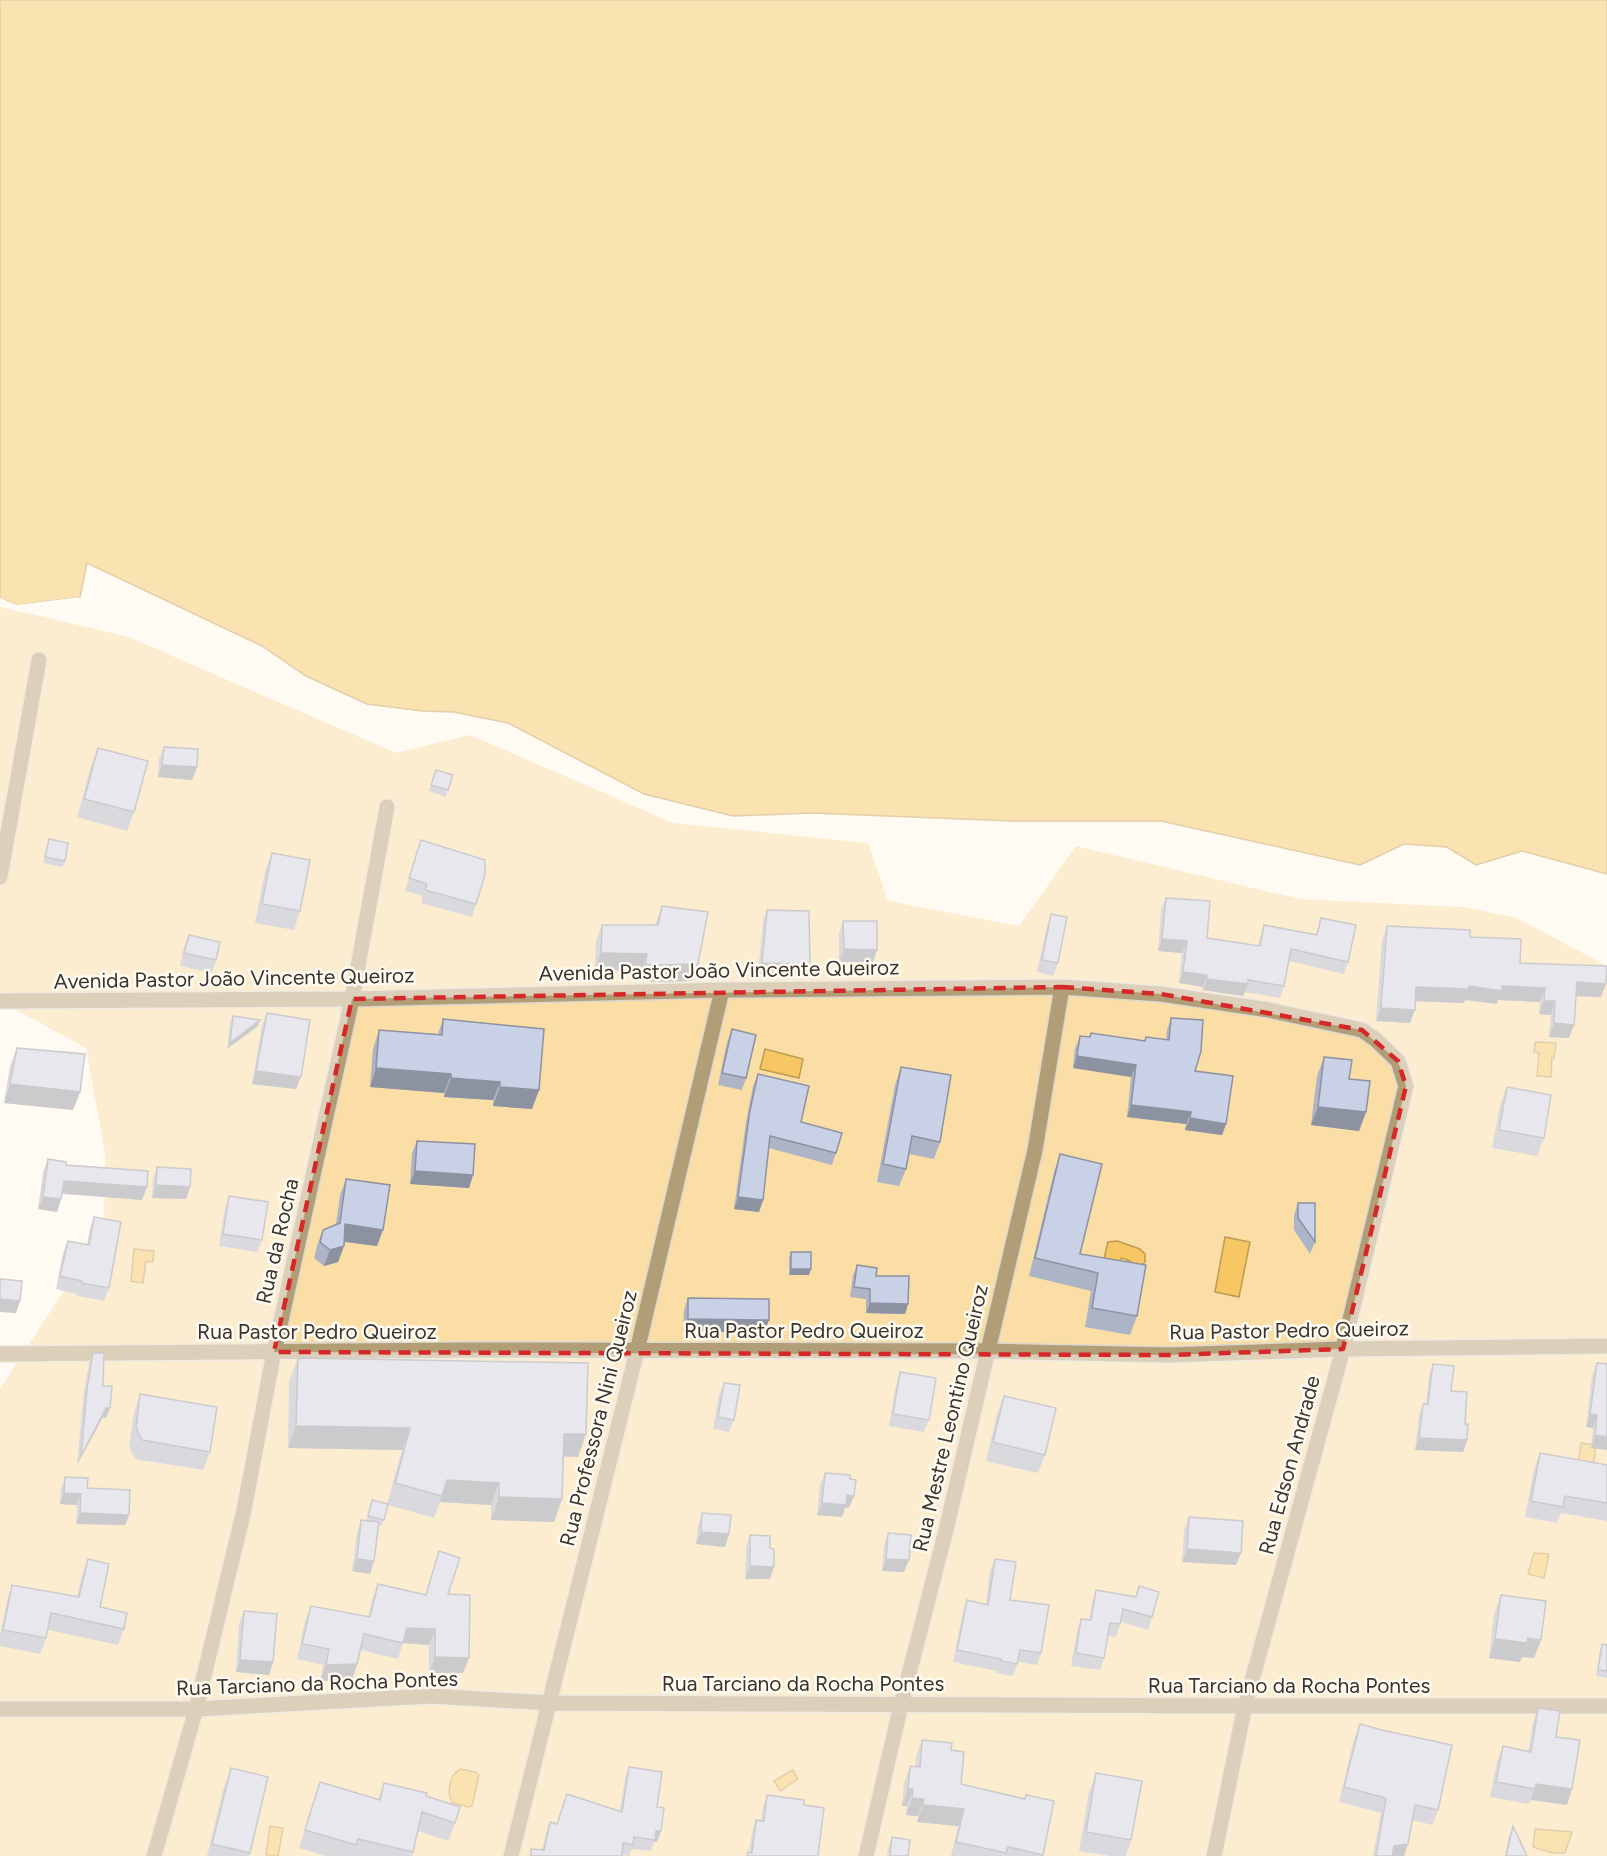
<svg xmlns="http://www.w3.org/2000/svg" width="1607" height="1856" font-family="Figtree,sans-serif">
  <style>
    .green { fill: #fbdea6 }
    .water { fill: #f6c763; stroke: #be9b53; stroke-width: 1.5 }
    .pier { fill: #fffaf2 }
    .lines { fill: none; stroke-linecap: round; stroke-linejoin: round }
    .street-casing { stroke: #dcd7cf; stroke-width: 18 }
    .street { stroke: #b19e77; stroke-width: 15 }
    .wall { fill: #adb4c6 }
    .shaded-wall { fill: #8d92a1 }
    .building { fill: #c9d1e6; stroke: #8d92a1; stroke-width: 1.5 }
    .marked { fill: none; stroke: #d62828; stroke-width: 4.5; stroke-dasharray: 12 8; stroke-linejoin: round }
    .labels { text-anchor: middle; dominant-baseline: central; stroke-width: 5; stroke-linejoin: round; paint-order: stroke }
    .street-label { font-size: 21px; fill: #3a352d; stroke: #fffaf2 }
  </style>
  <rect width="100%" height="100%" fill="#fffaf2"/>
  <path class="green" d="M0 607 126 636 396 753 470 735 673 823 868 843 888 901 1019 926 1076 846 1300 899 1462 907 1517 918 1607 966V1856H0V1389L104 1229 105 1153 86 1048 0 1001Z"/>
  <path class="water" d="M0 0H1607V874L1522 851 1476 865 1447 847 1404 844 1360 865 1161 821H1012L811 813 733 816 644 794 508 723 454 712 423 711 367 704 306 676 262 646 87 563 80 597 17 605 0 598Z
    M1535 1042 1556 1043 1554 1058H1552L1551 1077 1537 1076 1539 1053 1534 1052Z
    M765 1049 803 1059 799 1078 760 1069Z
    M1225 1237 1250 1242 1239 1297 1215 1292Z
    M1117 1241 1140 1249 1145 1254V1262L1139 1268 1130 1261 1121 1258 1116 1273 1102 1266 1108 1242Z
    M134 1249 154 1251 153 1262 146 1261 143 1283 131 1281Z
    M1581 1443 1596 1445 1592 1476 1577 1474Z
    M1534 1553 1549 1554 1544 1578 1528 1574Z
    M461 1769 475 1772 479 1775 472 1806 469 1807 452 1803C446 1791 450 1774 461 1769Z
    M793 1770 798 1779 780 1791 774 1781Z
    M270 1826 283 1828 278 1856H268L266 1854Z
    M1535 1829 1572 1832 1565 1853H1552L1533 1847Z"/>
  <path class="pier" d="M80 597 74 600 17 608 0 601V598L17 605Z"/>
  <g class="lines">
    <defs>
      <path id="street" d="M0 877 39 660
        M0 1001 352 999 722 990 1062 987 1161 994 1269 1010 1362 1030 1375 1039 1398 1061 1406 1086 1343 1349 1245 1706 1214 1856
        M0 1354 469 1350 987 1351 1169 1355 1343 1349 1607 1346
        M0 1709H196L431 1696 549 1703 1245 1706H1607
        M154 1856 196 1709 244 1510 274 1352 352 999 387 807
        M511 1856 637 1351 722 990
        M866 1856 901 1705 945 1534 1035 1150 1062 987"/>
    </defs>
    <use href="#street" class="street-casing"/>
    <use href="#street" class="street"/>
  </g>
  <path class="wall" d="M164 747 197 767 192 780 158 777 159 759Z
    M98 748 134 812 127 831 77 817 91 766Z
    M436 770 448 790 446 797 429 791Z
    M49 839 65 861 62 867 43 863Z
    M421 840 476 904 472 917 421 903 423 896 405 891Z
    M272 853 300 911 294 930 255 923 265 871Z
    M1166 898 1207 938 1258 946 1260 937 1264 925 1316 934 1321 918 1348 962 1344 974 1289 961 1284 986 1280 998 1245 992 1243 996 1203 990V987L1179 983 1182 953 1158 951 1161 909Z
    M662 906 698 964 692 981 657 982 639 980 641 971 595 970 596 941 602 925H655Z
    M767 910 810 964 806 976 758 974 763 921Z
    M1051 914 1058 963 1053 976 1037 972 1047 926Z
    M843 921 873 962H839V933Z
    M1387 926 1470 937 1520 963 1601 997 1576 996 1569 1038 1549 1037 1551 1015 1539 1014 1540 1002 1498 1000 1497 1004 1465 1000 1464 1003 1415 1001 1410 1023 1376 1021 1382 940Z
    M189 935 216 960 212 973 180 966 184 947Z
    M267 1013 296 1089 252 1084 262 1025Z
    M233 1016 258 1026 227 1049 230 1022Z
    M1171 1018 1195 1071 1226 1124 1222 1135 1185 1130 1186 1124 1127 1117 1131 1077 1073 1068 1075 1048 1080 1036 1090 1037 1091 1033 1144 1041 1146 1037 1166 1040 1167 1030Z
    M443 1019 539 1090 532 1109 493 1106V1100L444 1097V1093L370 1087 373 1049 379 1030 438 1034Z
    M732 1029 746 1078 742 1090 718 1085 727 1042Z
    M17 1048 80 1092 73 1110 4 1103 10 1066Z
    M1324 1057 1349 1079 1366 1112 1359 1131 1311 1125 1317 1076Z
    M901 1067 940 1142 934 1159 909 1154 906 1169 899 1186 877 1182 895 1085Z
    M758 1074 801 1122 836 1153 832 1165 769 1148 763 1200 759 1212 734 1209 746 1122 753 1086Z
    M1507 1087 1544 1138 1537 1156 1492 1148 1500 1105Z
    M417 1141 473 1175 469 1188 410 1184 412 1153Z
    M1060 1154 1080 1254 1137 1316 1130 1335 1085 1327 1091 1291 1029 1276 1054 1172Z
    M48 1159 66 1165 147 1187 142 1200 62 1194 61 1199 57 1212 38 1209 43 1172Z
    M157 1167 186 1199 152 1198 153 1180Z
    M346 1179 377 1246 344 1242V1246L338 1262 324 1266 314 1258 317 1246 323 1230 336 1224 340 1195Z
    M229 1196 262 1240 257 1252 219 1246 225 1208Z
    M1298 1203 1315 1242 1310 1254 1294 1230V1215Z
    M94 1217 109 1288 104 1301 77 1296V1294L56 1289 63 1253 68 1241 87 1245 90 1229Z
    M791 1252 809 1275H789V1258Z
    M857 1265 876 1276 908 1304 905 1314 866 1313V1299L850 1297 853 1275Z
    M688 1298 764 1333 683 1331 684 1310Z
    M93 1353 106 1418 103 1417 77 1465 83 1399 89 1363Z
    M298 1358 578 1457 563 1456 562 1499 554 1522 491 1520V1505L440 1502 434 1518 388 1505 382 1526 379 1525 374 1561 370 1574 352 1571 357 1533 361 1520 366 1521 372 1500 387 1504 402 1450 288 1448 289 1381Z
    M1597 1363 1607 1450 1591 1448 1593 1428 1586 1427 1592 1375Z
    M1433 1364 1451 1391 1465 1424 1467 1440 1463 1452 1415 1450 1419 1415 1423 1404H1426L1429 1375Z
    M900 1372 929 1420 924 1432 889 1426 896 1385Z
    M724 1383 734 1420 729 1432 713 1429 719 1395Z
    M140 1394 210 1452 203 1470 135 1459 129 1447 134 1412Z
    M1004 1396 1045 1455 1038 1473 986 1461 997 1414Z
    M1540 1453 1607 1465V1521L1561 1513 1557 1523 1525 1517 1534 1469Z
    M825 1473 849 1508H845L842 1517 817 1515 820 1485Z
    M65 1477 129 1515 125 1525 76 1524 77 1505 60 1504 61 1488Z
    M702 1513 729 1534 725 1547 696 1544 698 1525Z
    M1189 1517 1236 1565 1182 1562 1184 1530Z
    M888 1533 904 1572 882 1571 884 1546Z
    M750 1535 770 1548V1579H745L746 1548Z
    M439 1551 448 1594 469 1658 463 1673H429V1645L403 1643 398 1659 360 1650 357 1664 352 1680 320 1681 323 1665 297 1659 305 1621 311 1606 368 1617 372 1600 378 1584 425 1595Z
    M88 1559 100 1607 124 1629 118 1645 48 1630 46 1638 40 1654 0 1646V1634L7 1601 12 1585 77 1597 82 1575Z
    M995 1559 1010 1600 1041 1653 1037 1665 1018 1662 1013 1676 996 1673 997 1671 953 1662 963 1612 967 1600 986 1604 990 1571Z
    M1139 1586 1152 1617 1148 1630 1121 1622 1116 1637 1108 1636 1104 1658 1100 1670 1071 1666 1077 1631 1081 1619 1089 1620 1092 1603 1096 1590 1135 1596Z
    M1501 1595 1541 1640 1534 1658 1522 1657 1520 1662 1489 1658 1494 1614Z
    M244 1611 273 1662 269 1675 236 1672 239 1624Z
    M1602 1644 1607 1645V1678L1596 1676 1600 1650Z
    M1538 1708 1556 1737 1567 1805 1531 1800 1529 1804 1490 1797 1497 1762 1503 1746 1528 1751 1533 1723Z
    M1360 1724 1438 1810 1432 1825 1412 1820 1404 1856H1373L1381 1813 1339 1802 1354 1739Z
    M922 1740 951 1750 961 1784 1025 1799 1026 1795 1054 1801 1043 1856H951L958 1826 917 1822 918 1816 906 1815 907 1806H902L904 1783 910 1766H915L916 1757Z
    M629 1767 657 1807V1842H654L651 1851 632 1849 629 1856 622 1855V1856H529L531 1849 542 1850 546 1833 550 1822 557 1824 620 1811 625 1778Z
    M231 1768 250 1853 249 1856H207L224 1787Z
    M1096 1773 1131 1840 1126 1856H1111L1079 1851 1089 1792Z
    M320 1782 378 1799 384 1783 426 1796 455 1823 448 1841 418 1831 412 1856H326L299 1848Z
    M767 1795 804 1805 818 1856H747L748 1852H749L752 1832 756 1820 761 1821 763 1807Z
    M1513 1826 1527 1856H1505L1509 1836Z
    M892 1837 908 1856H887L888 1849Z"/>
  <path class="shaded-wall" d="M162 765 197 767 192 780 158 777Z
    M1162 939 1187 941 1182 953 1158 951Z
    M844 949 877 950 873 962H839Z
    M601 953 647 954 641 971 595 970Z
    M762 963 810 964 806 976 758 974Z
    M645 964H698L692 981 657 982 639 980Z
    M1183 972 1207 975 1203 987 1179 983Z
    M1207 979 1248 984 1243 996 1203 990Z
    M1577 982 1606 984 1601 997 1572 996Z
    M1502 986 1545 988 1540 1002 1498 1000 1497 1004 1465 1000 1464 1003 1411 1001 1416 987Z
    M1544 1001H1555L1551 1015 1539 1014Z
    M1381 1008 1415 1010 1410 1023 1376 1021Z
    M260 1020 258 1026 227 1049 230 1043Z
    M1554 1023 1574 1025 1569 1038 1549 1037Z
    M1077 1056 1136 1065 1131 1077 1073 1068Z
    M376 1068 451 1074 444 1093 370 1087Z
    M256 1071 301 1077 296 1089 252 1084Z
    M451 1078 500 1082 493 1100 444 1097Z
    M10 1084 80 1092 73 1110 4 1103Z
    M500 1087 539 1090 532 1109 493 1106Z
    M1131 1105 1191 1112 1186 1124 1127 1117Z
    M1318 1107 1366 1112 1359 1131 1311 1125Z
    M1190 1118 1226 1124 1222 1135 1185 1130Z
    M415 1171 473 1175 469 1188 410 1184Z
    M64 1181 147 1187 142 1200 59 1193Z
    M156 1185 190 1187 186 1199 152 1198Z
    M43 1197 61 1199 57 1212 38 1209Z
    M738 1197 763 1200 759 1212 734 1209Z
    M345 1224 383 1230 377 1246 339 1241Z
    M344 1246 338 1262 324 1266 330 1250Z
    M791 1269H811L809 1275H789Z
    M0 1299 20 1301 16 1313 0 1312Z
    M870 1303 908 1304 905 1314 866 1313Z
    M688 1319 769 1320 764 1333 683 1331Z
    M106 1408H110L106 1418 103 1417 77 1465 81 1456Z
    M1590 1414 1597 1415 1593 1428 1586 1427Z
    M296 1426 410 1428 402 1450 288 1448Z
    M564 1434H586L578 1457 556 1456Z
    M1595 1435 1607 1437V1450L1591 1448Z
    M1419 1438 1467 1440 1463 1452 1415 1450Z
    M447 1480 499 1483 491 1505 440 1502Z
    M64 1493 81 1494 77 1505 60 1504Z
    M847 1495 854 1496 849 1508H845L842 1517 817 1515 822 1503Z
    M499 1497 562 1499 554 1522 491 1520Z
    M80 1513 129 1515 125 1525 76 1524Z
    M701 1532 729 1534 725 1547 696 1544Z
    M1187 1549 1241 1553 1236 1565 1182 1562Z
    M357 1559 374 1561 370 1574 352 1571Z
    M886 1559 909 1560 904 1572 882 1571Z
    M750 1566 774 1567 770 1579H745Z
    M407 1628 435 1629 429 1645 403 1643Z
    M1528 1638 1541 1640 1534 1658 1522 1657 1520 1662 1489 1658 1495 1639Z
    M435 1657 469 1658 463 1673H429Z
    M240 1660 273 1662 269 1675 236 1672Z
    M357 1664 352 1680 320 1681 326 1665Z
    M1536 1784 1572 1789 1567 1805 1531 1800Z
    M908 1789H913L907 1806H902Z
    M912 1798 924 1799 918 1816 906 1815Z
    M923 1805 964 1809 958 1826 917 1822Z
    M656 1831H661L657 1842H654Z
    M1408 1844 1404 1856H1390L1394 1846Z"/>
  <path class="building" d="M164 747 198 749 197 767 162 765Z
    M98 748 148 761 134 812 84 799Z
    M436 770 453 775 448 790 431 785Z
    M49 839 68 843 65 861 45 857Z
    M421 840 485 860V875L476 904 425 890 427 884 409 878Z
    M272 853 310 860 300 911 262 904Z
    M1166 898 1210 901 1207 938 1260 946 1264 925 1317 935 1321 918 1356 925 1348 962 1291 949 1284 986 1248 980V984L1207 979V975L1183 972 1187 941 1162 939Z
    M662 906 708 912 698 964 663 965 645 964 647 954 601 953 602 925H658Z
    M767 910 809 911 810 964 762 963Z
    M1051 914 1067 917 1058 963 1042 960Z
    M843 921H877V950L844 949Z
    M1387 926 1470 930V937L1521 939 1520 963 1607 966 1606 984 1577 982 1574 1025 1554 1023 1555 1001H1544L1545 988 1502 986V991L1469 986 1468 989 1416 987 1415 1010 1381 1008Z
    M189 935 220 942 216 960 184 953Z
    M267 1013 310 1020 301 1077 256 1071Z
    M233 1016 260 1020 230 1043Z
    M1171 1018 1203 1020 1201 1051 1195 1071 1233 1076 1226 1124 1190 1118 1191 1112 1131 1105 1136 1065 1077 1056 1080 1036 1090 1037 1091 1033 1145 1041 1146 1037 1169 1040Z
    M443 1019 544 1029 539 1090 500 1087V1082L451 1078V1074L376 1068 379 1030 442 1035Z
    M732 1029 756 1035 746 1078 722 1073Z
    M17 1048 85 1054 80 1092 10 1084Z
    M1324 1057 1352 1060 1349 1079 1370 1081 1366 1112 1318 1107Z
    M901 1067 951 1075 940 1142 912 1136 906 1169 883 1164Z
    M758 1074 809 1086 801 1122 842 1133 836 1153 770 1136 763 1200 738 1197 750 1110Z
    M1507 1087 1551 1095 1544 1138 1499 1130Z
    M417 1141 475 1144 473 1175 415 1171Z
    M1060 1154 1102 1164 1080 1254 1146 1265 1137 1316 1092 1308 1098 1273 1035 1258Z
    M48 1159 66 1162V1165L148 1171 147 1187 64 1181 61 1199 43 1197Z
    M157 1167 191 1169 190 1187 156 1185Z
    M346 1179 390 1185 383 1230 345 1224 344 1246 330 1250 320 1242 323 1230 340 1223Z
    M229 1196 268 1202 262 1240 223 1234Z
    M1298 1203H1315V1242L1298 1218Z
    M94 1217 121 1222 109 1288 82 1283V1281L60 1276 68 1241 89 1245Z
    M791 1252H811V1269H791Z
    M857 1265 877 1268 876 1276H909L908 1304 870 1303V1289L854 1287Z
    M0 1279 22 1281 20 1301 0 1299Z
    M688 1298 769 1299V1320L688 1319Z
    M93 1353H104L103 1386H112L110 1408H106L81 1456 87 1389Z
    M298 1358 588 1363 586 1434H564L562 1499 499 1497V1483L447 1480 442 1496 395 1483 410 1428 296 1426Z
    M1597 1363 1607 1364V1437L1595 1435 1597 1415 1590 1414Z
    M1433 1364 1454 1366 1451 1391 1467 1392 1465 1424H1468L1467 1440 1419 1438 1423 1404H1428Z
    M900 1372 936 1378 929 1420 893 1414Z
    M724 1383 740 1385 734 1420 718 1417Z
    M140 1394 217 1407 210 1452 142 1440 136 1428Z
    M1004 1396 1056 1408 1045 1455 993 1442Z
    M1540 1453 1607 1465V1503L1565 1496 1563 1507 1531 1501Z
    M825 1473 850 1475V1479L856 1480 854 1496 847 1495 846 1505 822 1503Z
    M65 1477 88 1478 87 1488 130 1490 129 1515 80 1513 81 1494 64 1493Z
    M372 1500 388 1504 384 1520 368 1516Z
    M702 1513 731 1515 729 1534 701 1532Z
    M1189 1517 1243 1521 1241 1553 1187 1549Z
    M361 1520 379 1522 374 1561 357 1559Z
    M888 1533 911 1535 909 1560 886 1559Z
    M750 1535 770 1536V1548L774 1549V1567L750 1566Z
    M439 1551 460 1558 448 1594 470 1595 469 1658 435 1657V1629L407 1628 403 1643 364 1634 357 1664 326 1665 329 1649 302 1644 311 1606 370 1617 378 1584 426 1595Z
    M88 1559 109 1564 100 1607 127 1613 124 1629 51 1613 46 1638 3 1630 12 1585 79 1597Z
    M995 1559 1016 1562 1010 1600 1049 1605 1041 1653 1020 1650 1017 1664 1001 1661V1659L957 1650 967 1600 988 1605Z
    M1139 1586 1159 1592 1152 1617 1123 1609 1120 1624 1110 1623 1104 1658 1076 1653 1081 1619 1091 1620 1096 1590 1136 1597Z
    M1501 1595 1546 1601 1541 1640 1528 1638 1527 1643 1495 1639Z
    M244 1611 277 1614 273 1662 240 1660Z
    M1602 1644 1607 1645V1671L1598 1670Z
    M1538 1708 1560 1711 1556 1737 1580 1740 1572 1789 1536 1784 1535 1789 1496 1782 1503 1746 1531 1752Z
    M1360 1724 1386 1731 1452 1745 1438 1810 1415 1805 1408 1844 1394 1846 1392 1856H1376L1386 1798 1344 1787Z
    M922 1740 952 1743 951 1750 964 1752 961 1784 1025 1799 1026 1795 1054 1801 1043 1855 1008 1847 1006 1853 956 1842 964 1809 923 1805 924 1799 912 1798 913 1789H908L910 1766 920 1767Z
    M629 1767 662 1772 657 1807 664 1808 661 1831H656L655 1840 634 1837 633 1845 623 1843 622 1856H531V1849L544 1850 550 1822 557 1824 567 1794 622 1812Z
    M231 1768 268 1777 250 1853 212 1844Z
    M1096 1773 1142 1781 1131 1840 1086 1832Z
    M320 1782 380 1800 384 1783 427 1793 426 1796 460 1807 455 1823 422 1812 413 1852 358 1839 356 1845 305 1830Z
    M767 1795 804 1800V1805L824 1808 818 1856H747L748 1852 752 1853 756 1820 764 1821Z
    M1513 1826 1527 1856H1506Z
    M892 1837 910 1840 908 1856H890Z"/>
  <path d="M0 0H1607V1856H0ZM1062 987 1161 994 1362 1030 1398 1061 1406 1086 1343 1349 1169 1355 274 1352 352 999Z" fill="#fffaf2" fill-opacity=".55" fill-rule="evenodd"/>
  <path class="marked" d="M1062 987 1161 994 1362 1030 1398 1061 1406 1086 1343 1349 1169 1355 274 1352 352 999Z"/>
  <g class="labels">
    <g class="street-label">
      <text transform="translate(719 970) rotate(-1)">Avenida Pastor João Vincente Queiroz</text>
      <text transform="translate(234 978) rotate(-1)">Avenida Pastor João Vincente Queiroz</text>
      <text transform="translate(277 1241) rotate(-77)">Rua da Rocha</text>
      <text x="804" y="1330">Rua Pastor Pedro Queiroz</text>
      <text transform="translate(1289 1330) rotate(-1)">Rua Pastor Pedro Queiroz</text>
      <text x="317" y="1331">Rua Pastor Pedro Queiroz</text>
      <text transform="translate(598 1418) rotate(-76)">Rua Professora Nini Queiroz</text>
      <text transform="translate(950 1418) rotate(-77)">Rua Mestre Leontino Queiroz</text>
      <text transform="translate(1289 1465) rotate(-75)">Rua Edson Andrade</text>
      <text transform="translate(317 1683) rotate(-2)">Rua Tarciano da Rocha Pontes</text>
      <text x="803" y="1683">Rua Tarciano da Rocha Pontes</text>
      <text x="1289" y="1685">Rua Tarciano da Rocha Pontes</text>
    </g>
  </g>
</svg>
